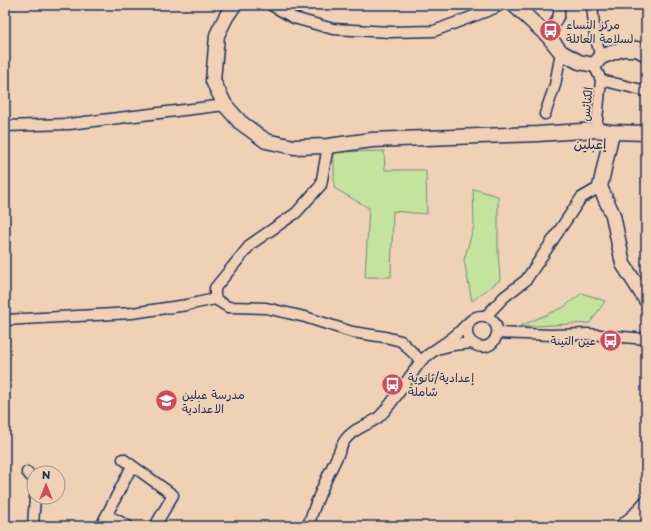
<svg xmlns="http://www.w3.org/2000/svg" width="651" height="531" font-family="'Playpen Sans','Playpen Sans Arabic',sans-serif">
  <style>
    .green { fill: #c4e49d; stroke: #708a7e }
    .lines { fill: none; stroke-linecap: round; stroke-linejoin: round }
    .street-casing { stroke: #1b2f5e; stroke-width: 13 }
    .secondary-casing { stroke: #1b2f5e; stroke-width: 17 }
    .street { stroke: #efd1b5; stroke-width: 10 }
    .secondary { stroke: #efd1b5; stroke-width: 14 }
    .labels { text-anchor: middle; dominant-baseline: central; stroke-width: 3.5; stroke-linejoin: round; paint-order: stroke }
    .poi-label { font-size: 12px; fill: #1b2f5e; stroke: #efd1b5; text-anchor: start }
    .street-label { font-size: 12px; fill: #1b2f5e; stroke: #efd1b5 }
    .quarter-label { font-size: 14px; fill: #1b2f5e; stroke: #efd1b5 }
  </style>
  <rect width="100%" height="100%" fill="#efd1b5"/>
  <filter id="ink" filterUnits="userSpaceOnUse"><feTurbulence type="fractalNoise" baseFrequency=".025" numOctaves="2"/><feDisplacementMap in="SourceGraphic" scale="8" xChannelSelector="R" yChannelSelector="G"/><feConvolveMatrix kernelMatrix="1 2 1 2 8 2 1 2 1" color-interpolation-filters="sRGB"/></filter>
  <g filter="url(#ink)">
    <path class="green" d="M384 151 385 170H426L427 214 393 211 391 277H365L369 208 334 188V152Z
      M473 189 498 196V251L500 280 472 301 464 260 474 226Z
      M582 293 605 301 590 323 518 327 564 307Z"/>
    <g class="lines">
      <defs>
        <path id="street" d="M271 5 294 18 333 29 391 32 434 31 495 8 500 5
          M592 5 595 36 601 57
          M548 36 559 15V5
          M594 65 601 80 596 130
          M601 80 646 91
          M545 114 555 85 561 52
          M5 126 69 124 225 105
          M328 146 321 185 296 213 251 244 215 288V299L228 307 266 308 305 317 352 332 385 337 401 341 421 361
          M486 316 504 297 526 280 581 198 600 187
          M5 320 132 313 187 305 215 299
          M497 333 552 335 588 334 646 339
          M441 348 453 345 472 343
          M123 459 173 495 155 526
          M27 472 34 480
          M107 515 128 526
          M33 526 35 497
          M101 526 132 466
          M308 526C315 503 325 481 336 459 339 453 341 446 345 440 354 427 371 425 380 416 392 404 401 389 411 375 415 370 418 364 422 360 433 350 447 343 458 333 464 328 469 320 476 317 489 312 501 325 496 337 489 356 459 345 469 323"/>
        <path id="secondary" d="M234 5 226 17 217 35 213 81 225 105 240 122 266 141 294 147 328 146 372 140 538 134 596 130 612 132 646 133
          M514 5 548 36 561 52 579 62 594 65 601 57 622 49H637L646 54
          M612 132 600 187 613 215 623 264 646 300
          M623 526 635 516 646 503"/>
      </defs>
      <use href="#street" class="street-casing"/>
      <use href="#secondary" class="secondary-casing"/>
      <use href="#street" class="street"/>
      <use href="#secondary" class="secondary"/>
    </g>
  </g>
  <defs>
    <symbol id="bus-disc" viewBox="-11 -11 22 22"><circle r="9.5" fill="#d1495b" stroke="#efd1b5"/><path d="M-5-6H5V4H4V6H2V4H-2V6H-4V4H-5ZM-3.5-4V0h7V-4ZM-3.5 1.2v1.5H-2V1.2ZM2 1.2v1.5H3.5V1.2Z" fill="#fff"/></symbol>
    <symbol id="school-disc" viewBox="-11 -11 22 22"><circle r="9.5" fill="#d1495b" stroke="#efd1b5"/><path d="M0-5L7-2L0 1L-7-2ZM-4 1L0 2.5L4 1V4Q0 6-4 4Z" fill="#fff"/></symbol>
  </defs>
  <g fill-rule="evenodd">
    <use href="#bus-disc" x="538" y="18" width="25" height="25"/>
    <use href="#bus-disc" x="598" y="328" width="25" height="25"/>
    <use href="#bus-disc" x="380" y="372" width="25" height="25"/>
    <use href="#school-disc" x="154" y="388" width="25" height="25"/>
  </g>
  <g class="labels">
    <g class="poi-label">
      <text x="566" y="24">مركز النساء<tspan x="566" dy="14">لسلامة العائلة</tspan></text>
      <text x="596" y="340" text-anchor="end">عين التينة</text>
      <text x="408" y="377">إعدادية/ثانوية<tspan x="408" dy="14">شاملة</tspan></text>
      <text x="182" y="394">مدرسة عبلين<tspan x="182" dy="14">الاعدادية</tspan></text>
    </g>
    <g class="street-label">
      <text transform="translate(586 104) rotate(-84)">الكنائس</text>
    </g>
    <g class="quarter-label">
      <text x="590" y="143">إعبلين</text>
    </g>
  </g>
  <rect width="651" height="531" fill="none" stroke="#efd1b5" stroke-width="20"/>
  <rect x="10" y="10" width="631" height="511" fill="none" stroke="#1b2f5e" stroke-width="1.5" filter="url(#ink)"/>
  <g transform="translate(46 485)"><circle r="19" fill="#efd1b5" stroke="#9a9092"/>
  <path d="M0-3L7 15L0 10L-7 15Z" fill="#d1495b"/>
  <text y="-6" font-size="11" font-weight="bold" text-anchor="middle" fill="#1b2f5e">N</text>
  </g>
</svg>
